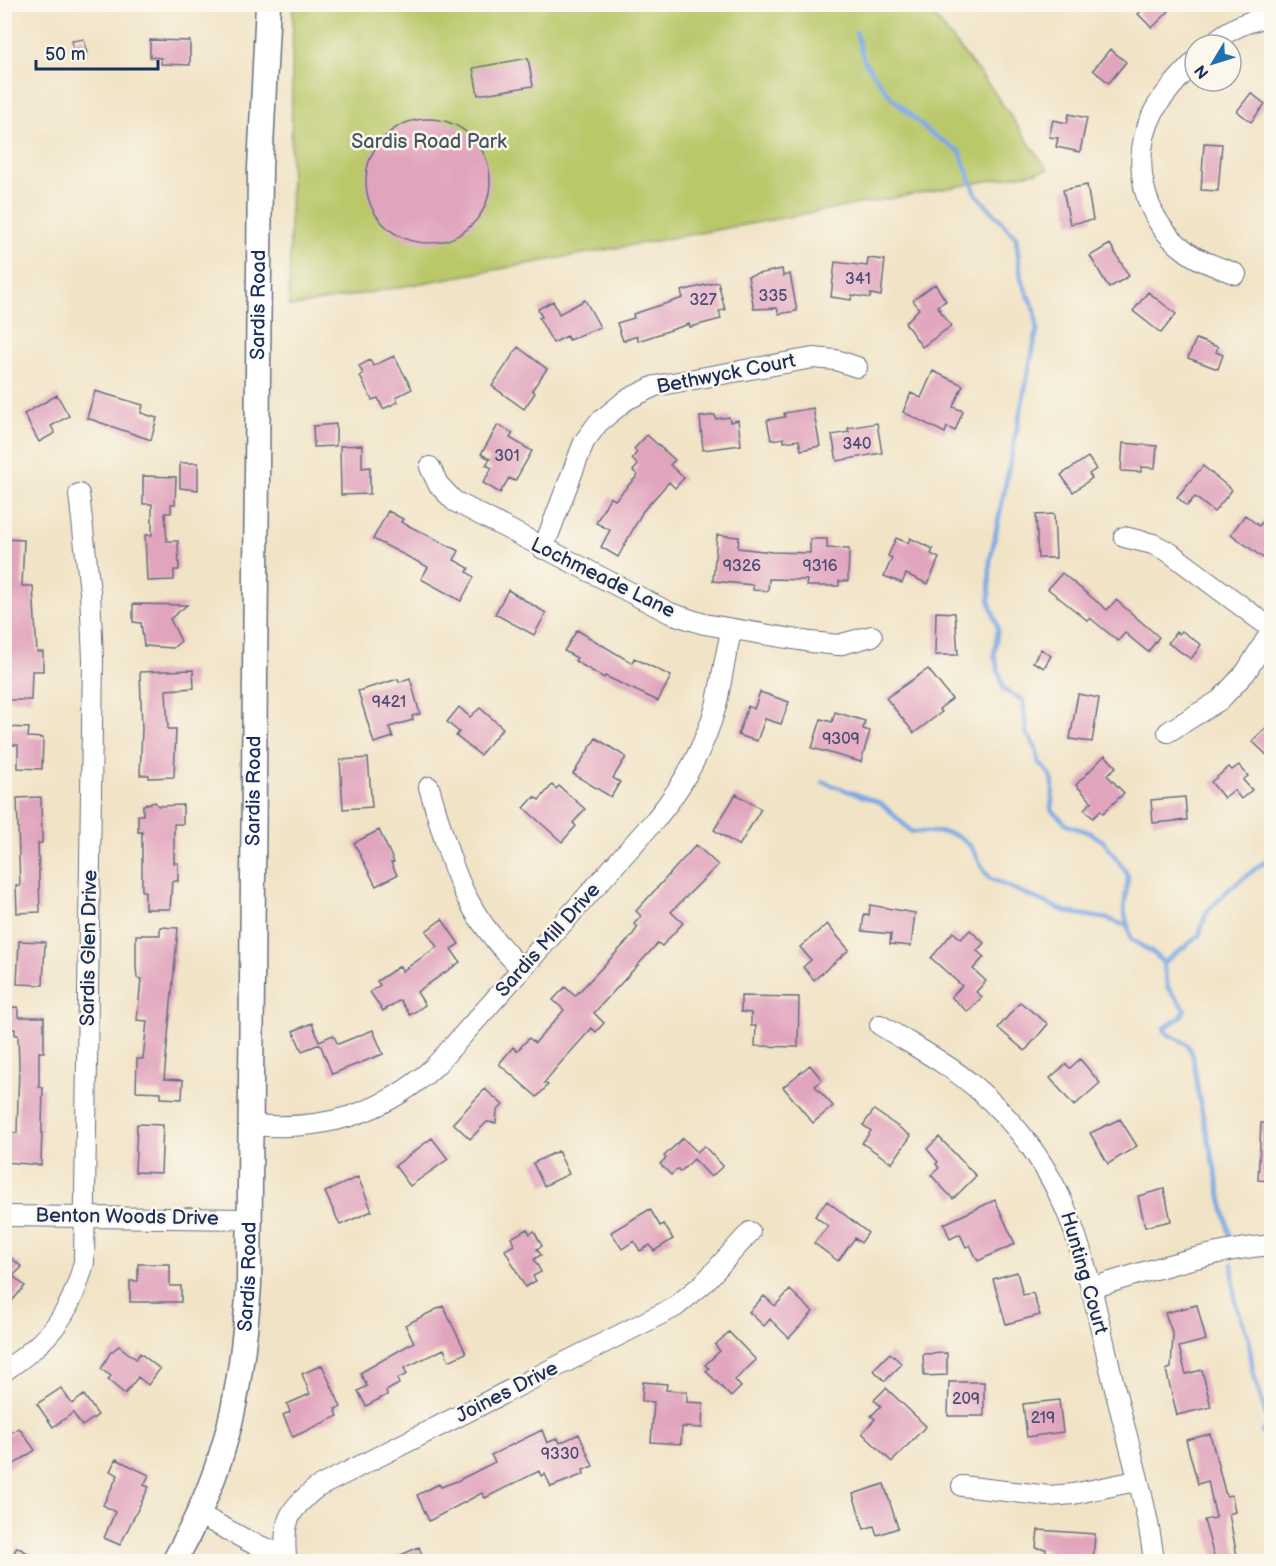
<svg xmlns="http://www.w3.org/2000/svg" width="1276" height="1566" font-family="'Balsamiq Sans',sans-serif">
  <style>
    .green { fill: #bac86b; stroke: #6a7c64; stroke-width: 1.5 }
    .lines { fill: none; stroke-linecap: round; stroke-linejoin: round }
    .stream { stroke: #7aa8e3; stroke-width: 4.5 }
    .building { fill: #e1a4bd }
    .minor-casing { stroke: #666e82; stroke-width: 22 }
    .major-casing { stroke: #666e82; stroke-width: 27 }
    .minor { stroke: #fff; stroke-width: 20 }
    .major { stroke: #fff; stroke-width: 24 }
    .labels { text-anchor: middle; dominant-baseline: central; stroke-width: 5; stroke-linejoin: round; paint-order: stroke }
    .number-label { font-size: 16px; fill: #4c4c76 }
    .park-label { font-size: 20px; fill: #435561; stroke: #fbf7ec }
    .street-label { font-size: 20px; fill: #1b2f5e; stroke: #fbf7ec }
  </style>
  <rect width="100%" height="100%" fill="#fbf7ec"/>
  <filter id="ink" filterUnits="userSpaceOnUse"><feTurbulence type="fractalNoise" baseFrequency=".0167" numOctaves="2"/><feDisplacementMap in="SourceGraphic" scale="12" xChannelSelector="R" yChannelSelector="G"/><feConvolveMatrix kernelMatrix="1 2 1 2 8 2 1 2 1" color-interpolation-filters="sRGB"/></filter>
  <filter id="wash" filterUnits="userSpaceOnUse"><feTurbulence type="fractalNoise" baseFrequency=".008" numOctaves="4" result="noise"/><feDisplacementMap in="SourceGraphic" scale="24" xChannelSelector="R" yChannelSelector="G"/><feGaussianBlur stdDeviation="1.35" result="paint"/><feColorMatrix in="noise" values="0 0 0 0 0 0 0 0 0 0 0 0 0 0 0 0 0 1.4 0 .05"/><feComposite in="paint" operator="in"/></filter>
  <g filter="url(#wash)">
    <rect width="100%" height="100%" fill="#f1e3c6"/>
    <path class="green" d="M824 4 931 12 992 89 1048 170 289 307 293 5Z"/>
    <g class="lines">
      <path class="stream" d="M856 32 864 61 890 96 929 132 960 152 976 194 1016 237 1021 279 1035 311 1037 330 990 561 989 600 998 628 994 655 1004 690 1023 700 1027 734 1036 748 1039 763C1058 778 1053 787 1051 809L1067 825 1091 833 1104 842 1125 870 1128 877 1124 910 1131 939 1156 955 1163 963 1168 988 1185 1009 1181 1017 1164 1028 1166 1033 1187 1044 1193 1056 1199 1098 1230 1237
        M823 782 881 803 912 832C938 831 962 829 976 855 981 865 983 871 991 879L1067 912 1108 919 1127 926
        M1163 963 1199 936 1206 913 1228 890 1272 856
        M1232 1264 1235 1302 1249 1339 1253 1372 1269 1424 1262 1432 1272 1447"/>
    </g>
    <g id="blocks">
      <path class="building" d="M1148 4H1163L1169 11 1152 28 1138 14Z
        M84 39 87 53 74 55 72 41Z
        M150 40 190 41V65L161 64V58L150 57Z
        M1110 49 1126 62 1109 83 1093 70Z
        M528 58 533 86 478 95 473 68Z
        M1251 93 1265 104 1251 122 1237 111Z
        M1069 114 1087 118 1080 152 1056 147 1058 138 1049 137 1053 120 1067 123Z
        M366 181a62 62 0 1 1 124 0a62 62 0 1 1-124 0Z
        M1204 143 1222 144 1218 191 1201 190Z
        M1087 185 1093 220 1070 224 1063 190Z
        M1110 244 1129 276 1109 288 1090 256Z
        M868 258 885 260 881 296 871 294 870 298 852 295 851 300 831 297 835 262 867 266Z
        M782 269 783 276 790 274 797 311 779 314 777 308 754 309 748 276Z
        M718 282 725 310 719 311 721 319 690 327 689 324 638 341 637 336 623 341 617 323 634 318 633 314 683 298 681 291Z
        M935 284 946 301 937 306 951 326 922 347 905 323 919 309 913 300Z
        M1148 292 1176 314 1161 333 1133 311Z
        M585 300 600 327 569 340 567 336 553 343 539 318 542 317 538 309 553 301 559 314Z
        M1196 339 1218 347 1216 352 1223 355 1218 369 1188 358Z
        M518 347 547 369 532 390 535 393 524 409 492 386Z
        M394 356 412 389 396 397 398 402 383 409 378 398 372 400 360 376 363 374 359 366 370 360 373 366Z
        M933 371 963 385 953 407 963 411 955 431 947 427 945 433 903 412 911 393 921 398Z
        M95 391 143 405 141 413 157 418 151 440 87 418Z
        M57 395 69 416 51 426 55 433 39 442 24 414Z
        M813 408 820 446 801 450 799 440 784 442V438L771 440 767 420 785 417 784 413Z
        M715 415 716 419 729 417 730 422 738 420 741 445 703 450 700 417Z
        M877 423 882 453 837 461 832 435 849 432 848 428Z
        M336 424V446L314 447 313 426Z
        M498 425 513 433 510 438 532 451 515 481 509 478 500 493 483 483 492 468 486 465 490 459 481 454Z
        M647 435 675 460 670 465 684 478 675 488 669 482 643 511 618 557 601 547 610 530 596 523 610 497 615 500 638 475 633 471 638 465 632 459 637 452 634 449Z
        M1123 443 1157 446 1155 468 1141 467V472L1121 471Z
        M362 445V468L370 467V494L341 495 340 446Z
        M1088 457 1096 469 1089 474 1092 478 1073 492 1061 475Z
        M180 463H198V490L180 488Z
        M1203 466 1232 490 1214 512 1195 497 1187 506 1177 497Z
        M143 476 176 477 175 504H171V513H165L167 541H178L179 570H174V580L147 581 145 535H152V504H143Z
        M388 511 403 519 401 522 459 551 454 560 469 568 467 572 474 577 461 601 421 579 428 567 373 539Z
        M1272 511V547L1263 558 1231 534 1245 515 1259 526Z
        M1054 514 1056 558H1038L1036 515Z
        M717 535 739 537 738 548 772 552 810 553V539H827V548L849 549 848 581H839V586H806L807 580 769 579 768 591 753 590V585L713 581Z
        M896 538 908 543 910 538 933 549 931 554 939 558 928 584 906 574 902 583 884 576 892 558 888 556Z
        M4 539 24 540 22 586H33L37 652H43V671H32L31 700H4L8 633H4V619L8 618Z
        M1062 573 1107 610 1116 600 1159 637 1148 652 1125 633 1118 641 1090 618 1088 621 1048 589Z
        M508 590 546 613 534 635 495 614Z
        M133 604 187 605 170 619 181 641 173 648 144 646 141 623 133 622Z
        M936 612 955 613 958 655H935Z
        M577 630 632 663 634 658 671 676 658 701 605 676 604 678 575 661 577 658 564 651Z
        M1182 631 1201 645 1191 659 1168 643 1176 632 1179 634Z
        M1041 649 1051 656 1044 668 1033 662Z
        M928 669 952 699 939 709 942 712 914 733 886 698Z
        M193 670 194 688 166 690 168 729H176L174 777 149 778V775H140L142 729 140 672Z
        M410 678 420 714 412 716 413 720 389 727 393 737 374 743 358 691 398 679 399 682Z
        M760 692 789 702 781 724 765 719 757 741 738 735 748 706 754 709Z
        M1078 694 1099 698 1092 742 1070 739Z
        M459 707 470 717 480 708 503 728 480 755 456 736 459 732 447 722Z
        M835 712 865 721 863 729 870 731 861 762 812 748 821 719 832 722Z
        M1272 722V760L1252 741Z
        M4 727 29 728 28 737 43 738 42 769 18 768V745H4Z
        M596 738 626 757 613 778 620 782 611 797 573 774Z
        M1105 755 1116 767 1107 775 1124 793 1103 813 1100 811 1093 818 1084 809 1092 802 1076 785Z
        M368 758 372 807 343 809 340 760Z
        M1239 765 1248 776 1243 780 1252 790 1241 799 1234 790 1224 798 1211 782 1229 767 1232 770Z
        M552 785 556 789 559 786 585 809 573 823 576 826 562 842 524 808 534 797 539 800Z
        M736 794 761 809 739 846 714 830Z
        M41 797 42 843H38L40 912 17 913 16 886H20L17 798Z
        M1185 797 1187 820 1153 823 1151 800Z
        M155 802 158 806 183 805V824H174V863H178V881H172L170 909H145V891H142V832H138V815H143V805Z
        M379 830 394 862 391 863 397 875 376 886 354 843Z
        M696 845 718 865 671 912 683 923 662 946 658 943 594 1013 604 1023 596 1032 592 1028 557 1067 544 1083 548 1085 537 1097 499 1064 513 1047 517 1051 529 1038 535 1043 564 1010 553 1000 565 987 575 996 631 937 638 927 634 924 641 916 636 911Z
        M870 905 915 913 911 946 890 944 891 934 862 931 864 914 869 915Z
        M442 919 459 944 451 949 460 962 417 992 425 1005 410 1015 400 1000 383 1011 370 992 380 985 377 981 400 966 402 971 437 947 426 931Z
        M827 924 849 950 814 980 803 967 811 960 800 947Z
        M160 927 178 928 164 1079 183 1080 182 1099 161 1098V1092L136 1091 137 1059H143L147 1021 137 1020 141 979 137 978 136 967V935H160Z
        M970 930 984 943 977 951 984 957 973 969 986 981 976 992 982 997 968 1012 951 997 962 986 931 958 953 932 961 939Z
        M19 941 45 942 43 985 17 984Z
        M741 996 799 997 798 1047 755 1046 756 1026H751V1013L741 1012Z
        M1020 1002 1048 1024 1025 1051 998 1028Z
        M18 1007V1017H44V1052H39V1087L43 1088 41 1165 4 1162 6 1132 17 1133 19 1066 18 1035H15V1029H4V1008Z
        M312 1023 319 1041 333 1035 338 1044 373 1030 383 1054 332 1074 320 1044 302 1051 293 1031Z
        M1080 1059 1100 1083 1074 1106 1050 1078 1066 1064 1070 1068Z
        M810 1065 822 1080 815 1086 833 1106 813 1123 783 1087Z
        M485 1089 503 1105 497 1111 496 1123 487 1122 470 1139 453 1123Z
        M874 1110 911 1136 892 1163 862 1143 871 1131 863 1125Z
        M1120 1119 1137 1146 1108 1164 1090 1133Z
        M1261 1123H1272V1181L1258 1180Z
        M137 1124 163 1125 161 1173 135 1172Z
        M939 1137 976 1176 953 1199 931 1175 939 1168 936 1164 938 1162 927 1149Z
        M432 1138 448 1159 410 1186 395 1166Z
        M683 1138 697 1152 704 1146 723 1166 711 1177 694 1159 680 1172 678 1169 671 1175 660 1164 666 1158 664 1156Z
        M558 1151 569 1174 544 1186 533 1163Z
        M358 1177 372 1211 340 1225 325 1192Z
        M1164 1189 1171 1221 1145 1227 1138 1196Z
        M995 1200 1015 1244 978 1261 970 1245 966 1247 960 1234 950 1239 944 1224Z
        M827 1201 868 1233 861 1243 855 1238 838 1261 814 1243 828 1226 815 1216Z
        M650 1209 660 1226 664 1224 673 1239 654 1251 650 1245 640 1251 634 1241 622 1249 611 1232Z
        M527 1229 530 1234 534 1231 542 1246 537 1249 541 1255 534 1259 541 1272 533 1276 536 1281 525 1287 505 1250 514 1245 511 1238Z
        M4 1252 22 1267 13 1276 25 1286 4 1310Z
        M138 1264H170V1286H181V1302H130V1281H138Z
        M1017 1272 1023 1295 1033 1293 1040 1315 1006 1324 993 1279Z
        M790 1290 813 1312 789 1338 770 1319 764 1326 749 1312 764 1296 775 1306Z
        M1197 1305 1206 1340 1179 1347 1186 1374 1202 1370 1211 1407 1177 1415 1166 1370 1171 1368 1173 1335 1165 1313Z
        M443 1306 466 1353 449 1361 444 1349 404 1368 407 1374 397 1379 399 1384 386 1391 387 1395 366 1406 358 1391 367 1386 360 1373 414 1342 405 1325Z
        M729 1332 756 1360 735 1380 741 1387 731 1397 706 1371 709 1368 705 1365 720 1351 715 1345Z
        M119 1346 136 1359 140 1353 160 1369 148 1385 138 1377 125 1394 108 1380 111 1376 101 1369 110 1353Z
        M890 1353 902 1364 885 1381 873 1370Z
        M947 1353V1375L924 1376 923 1354Z
        M322 1365 341 1407 335 1409 338 1416 293 1437 283 1415 290 1412 287 1404 310 1394 302 1374Z
        M643 1382 667 1384 666 1390 687 1392V1402L703 1403 702 1428 682 1427 681 1444 651 1442 654 1402 642 1401Z
        M949 1382H984V1416H948Z
        M61 1388 72 1404 84 1395 98 1415 82 1426 73 1413 53 1427 37 1404Z
        M886 1388 926 1426 892 1462 862 1433 875 1419 871 1416 881 1406 874 1400Z
        M1059 1400 1063 1432 1027 1437 1023 1404Z
        M19 1428 35 1450 4 1471V1438Z
        M542 1430 547 1443 558 1438 560 1443 579 1434 593 1466 583 1470 584 1474 551 1487 545 1474 541 1476 539 1471 485 1498 482 1493 429 1521 417 1495 439 1484 441 1487 457 1481 495 1462 491 1455Z
        M1210 1434 1226 1496 1232 1495 1235 1512 1229 1514 1237 1556 1215 1560 1204 1520 1216 1518 1208 1481 1198 1484 1186 1440Z
        M116 1459 149 1475 144 1485 149 1487 120 1545 104 1538 115 1512 103 1505 118 1475 110 1471Z
        M884 1484 898 1528 877 1535 874 1526 864 1529 853 1494Z
        M1038 1530 1095 1534 1093 1562H1045L1046 1549 1036 1548Z
        M17 1547 44 1562H9Z
        M419 1547 425 1562H385Z"/>
    </g>
  </g>
  <g filter="url(#ink)">
    <use href="#blocks" fill-opacity="0" stroke="#666e82" stroke-width="1.5"/>
    <g class="lines">
      <defs>
        <path id="minor" d="M1211 45C1228 29 1248 20 1272 17
          M1195 61C1181 76 1164 93 1154 111 1129 159 1142 219 1186 251 1200 262 1219 267 1236 274
          M430 467 438 484 454 501 670 613 704 624 811 642 838 645 872 636
          M1124 537 1153 544 1169 552 1272 629
          M543 549 584 442 598 423 626 400 655 386 813 358 836 360 857 367
          M1168 732 1220 700 1246 672 1272 630
          M429 787C453 868 460 909 522 969
          M880 1025C912 1045 947 1063 975 1087 1075 1172 1085 1265 1114 1385 1127 1440 1148 1506 1154 1562
          M252 1125C322 1131 384 1115 436 1065L656 819C683 786 704 748 716 706 722 680 725 654 732 629
          M4 1216 249 1219
          M1091 1288C1149 1271 1210 1250 1272 1245
          M4 1371C49 1341 71 1315 84 1262L93 660 90 591 79 494
          M962 1486 1049 1496 1073 1494 1136 1481
          M200 1515 250 1542 286 1556 288 1562
          M286 1556C283 1521 288 1511 316 1488L675 1307 704 1283 750 1232"/>
        <g id="major">
          <path id="s1" d="M174 1562C228 1465 241 1394 249 1285L260 168 268 4"/>
        </g>
      </defs>
      <use href="#minor" class="minor-casing"/>
      <use href="#major" class="major-casing"/>
      <use href="#minor" class="minor"/>
      <use href="#major" class="major"/>
    </g>
  </g>
  <g class="labels">
    <g class="number-label">
      <text x="858" y="279">341</text>
      <text x="773" y="296">335</text>
      <text x="703" y="300">327</text>
      <text x="857" y="444">340</text>
      <text x="507" y="456">301</text>
      <text x="742" y="566">9326</text>
      <text x="820" y="566">9316</text>
      <text x="389" y="702">9421</text>
      <text x="841" y="739">9309</text>
      <text x="966" y="1399">209</text>
      <text x="1043" y="1418">219</text>
      <text x="560" y="1454">9330</text>
    </g>
    <g class="park-label">
      <text x="429" y="142">Sardis Road Park</text>
    </g>
    <g class="street-label">
      <text stroke="none"><textPath href="#s1" startOffset="1270">Sardis Road</textPath></text>
      <text transform="translate(726 374) rotate(-11)">Bethwyck Court</text>
      <text transform="translate(603 578) rotate(26)">Lochmeade Lane</text>
      <text stroke="none"><textPath href="#s1" startOffset="784">Sardis Road</textPath></text>
      <text transform="translate(548 940) rotate(-48)">Sardis Mill Drive</text>
      <text transform="translate(89 948) rotate(-89)">Sardis Glen Drive</text>
      <text transform="translate(127 1217) rotate(1)">Benton Woods Drive</text>
      <text transform="translate(1084 1273) rotate(74)">Hunting Court</text>
      <text stroke="none"><textPath href="#s1" startOffset="298">Sardis Road</textPath></text>
      <text transform="translate(507 1392) rotate(-27)">Joines Drive</text>
    </g>
  </g>
  <rect width="1276" height="1566" fill="none" stroke="#fbf7ec" stroke-width="24"/>
  <g transform="translate(1213 63) rotate(232)"><circle r="28" fill="#fbf7ec" stroke="#a1a7b3" stroke-width="1.5"/>
  <path d="M0-4.5L10 22L0 15L-10 22Z" fill="#1f6fb2"/>
  <text y="-9" font-size="16" font-weight="bold" text-anchor="middle" fill="#1b2f5e">N</text>
  </g>
  <path d="M36 60v9h122v-9" fill="none" stroke="#1b2f5e" stroke-width="3"/>
  <text x="45" y="60" font-size="18" fill="#1b2f5e" stroke="#fbf7ec" stroke-width="4.5" paint-order="stroke">50 m</text>
</svg>
